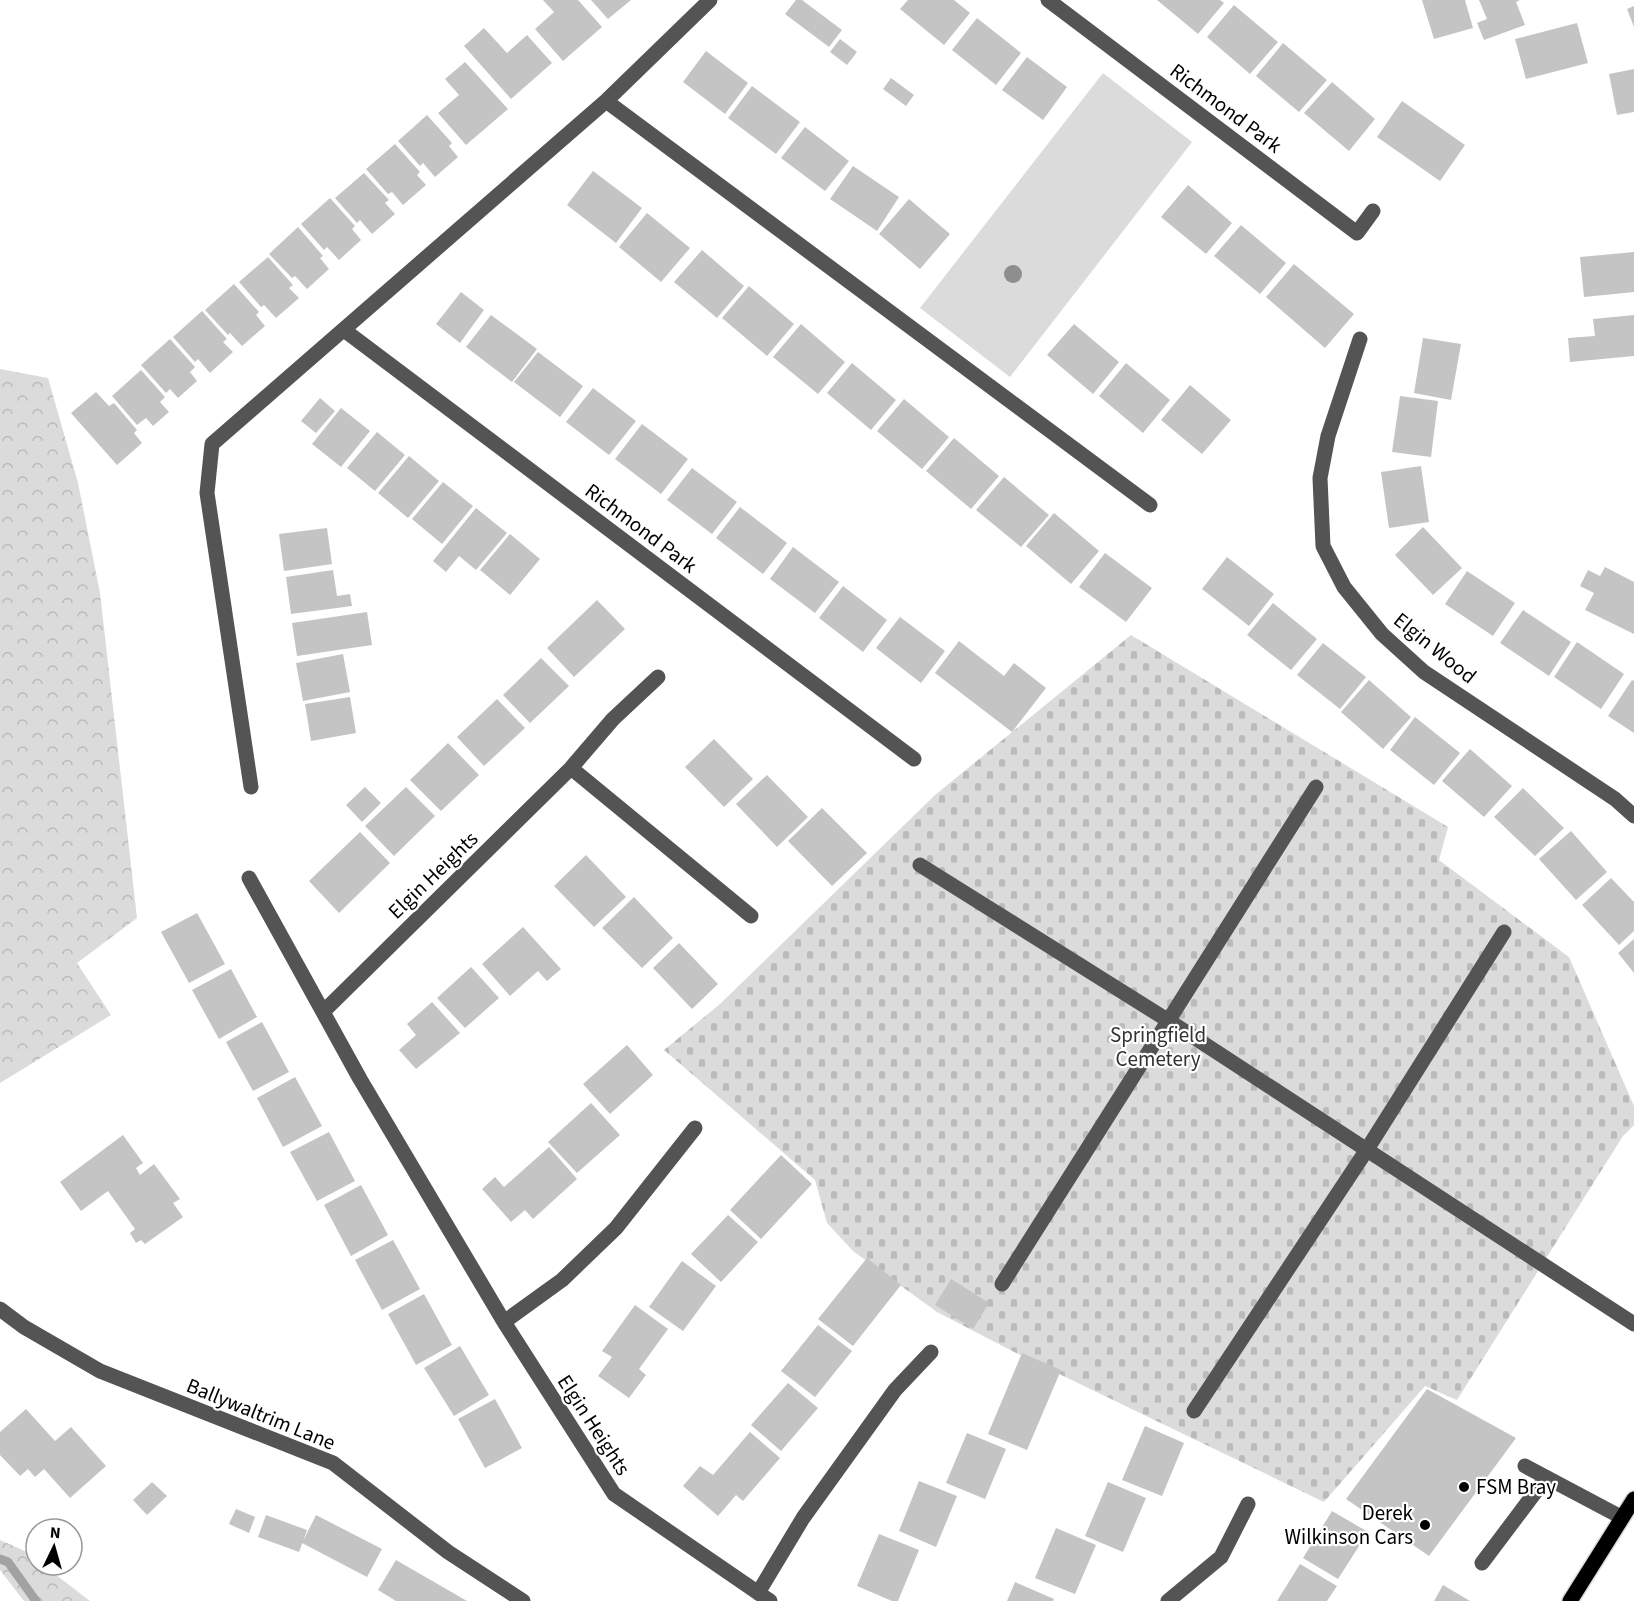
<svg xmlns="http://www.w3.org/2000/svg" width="1634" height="1601" font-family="'Source Sans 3',sans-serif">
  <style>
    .grass { fill: #dbdbdb }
    .forest { fill: url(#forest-crowns) }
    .cemetery { fill: url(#cemetery-stones) }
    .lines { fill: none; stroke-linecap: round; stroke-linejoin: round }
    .stream { stroke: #a2a2a2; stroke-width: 9 }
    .building { fill: #c4c4c4 }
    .major-casing { stroke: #dbdbdb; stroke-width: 18 }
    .minor { stroke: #545454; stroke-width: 15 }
    .major { stroke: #000; stroke-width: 15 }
    .tree { fill: #8e8e8e }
    .poi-dot { fill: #000; stroke: #fff; stroke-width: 2 }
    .labels { text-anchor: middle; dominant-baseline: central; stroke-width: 4.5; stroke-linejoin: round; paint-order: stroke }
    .street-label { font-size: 21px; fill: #000; stroke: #fff }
    .park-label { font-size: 21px; fill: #323232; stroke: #fff }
    .poi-label { font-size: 21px; fill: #000; stroke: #fff; text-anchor: start }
  </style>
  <defs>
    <pattern id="forest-crowns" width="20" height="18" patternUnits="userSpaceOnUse" patternTransform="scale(1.5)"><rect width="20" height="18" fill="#dbdbdb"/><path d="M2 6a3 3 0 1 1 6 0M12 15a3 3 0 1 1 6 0" fill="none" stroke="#bababa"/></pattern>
    <pattern id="cemetery-stones" width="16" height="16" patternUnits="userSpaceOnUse" patternTransform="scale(1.5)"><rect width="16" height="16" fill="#dbdbdb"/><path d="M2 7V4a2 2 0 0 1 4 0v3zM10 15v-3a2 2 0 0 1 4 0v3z" fill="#bababa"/></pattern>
  </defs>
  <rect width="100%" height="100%" fill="#fff"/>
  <path class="grass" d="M1103 73 1192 142 1010 377 920 308Z"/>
  <path class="forest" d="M0 369 48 378 78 483 100 593 137 918 77 963 111 1015 0 1083Z
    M0 1540 25 1551 36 1560V1565H43L90 1601H24L0 1570Z"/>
  <path class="cemetery" d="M1131 635 1448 827 1439 860 1569 957 1634 1106V1125L1623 1136 1457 1400 1425 1386 1324 1502 1024 1357 937 1312 853 1251 827 1223 815 1180 664 1050 720 1004 935 795Z"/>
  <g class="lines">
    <path class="stream" d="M0 1559 8 1562 36 1601"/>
  </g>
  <path class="building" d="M543 0H578L602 27 563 61 535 29 554 12Z
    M591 0H631L608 19Z
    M796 0H802L842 30 829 47 785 14Z
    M908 0H954L970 13 944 45 900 9Z
    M1157 0H1220L1224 3 1198 34Z
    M1422 0H1465L1473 28 1434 39Z
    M1479 0H1520L1516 2 1525 25 1484 40 1477 23 1487 19Z
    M1234 5 1278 42 1250 74 1207 37Z
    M1634 6V27L1627 9Z
    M977 18 1021 53 996 85 952 50Z
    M1577 23 1588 63 1526 79 1515 39Z
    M484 28 507 53 527 35 552 63 511 99 464 46Z
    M840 39 857 52 847 65 830 52Z
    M1283 43 1327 80 1299 112 1256 76Z
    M706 51 748 83 725 114 683 82Z
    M1027 57 1067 87 1043 120 1002 90Z
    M465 62 508 109 466 145 438 113 459 95 445 79Z
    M1634 69V112L1617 115 1609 74Z
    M891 78 914 95 906 106 883 89Z
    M1332 82 1375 119 1349 151 1304 113Z
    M752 86 800 122 776 154 728 118Z
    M1402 101 1465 145 1440 181 1377 137Z
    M427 115 452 143 449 146 458 157 435 177 423 163 420 166 398 141Z
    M805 127 849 161 825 191 781 158Z
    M395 144 420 172 417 175 426 185 403 205 392 192 388 194 366 169Z
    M853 166 899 197 877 231 830 199Z
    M593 171 642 208 616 243 567 205Z
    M364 173 389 200 385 203 395 214 372 234 360 220 357 223 335 198Z
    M1188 185 1232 223 1206 254 1161 217Z
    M330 198 355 226 352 229 361 240 339 260 327 247 324 250 301 224Z
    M909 199 950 234 920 269 879 234Z
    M647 213 690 248 661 282 619 247Z
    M1241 225 1286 263 1260 294 1214 256Z
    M298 227 323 256 320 258 329 269 307 289 295 276 292 278 269 254Z
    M702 250 744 286 717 318 674 282Z
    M1634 252V292L1584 297 1580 257Z
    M268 257 293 285 289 288 299 298 276 318 264 305 261 307 239 282Z
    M1294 264 1354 314 1325 348 1266 297Z
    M234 284 259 312 256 315 265 326 242 346 230 333 228 335 205 310Z
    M749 286 794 324 767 356 722 318Z
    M461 292 484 310 460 343 436 324Z
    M202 311 227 339 223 342 233 352 210 373 198 359 195 362 173 337Z
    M491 315 537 349 512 382 466 347Z
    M1634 315V356L1570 362 1568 338 1595 336 1593 319Z
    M801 324 845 362 818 394 773 357Z
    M1074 324 1119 362 1093 394 1047 355Z
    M1423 338 1461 344 1451 400 1414 393Z
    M170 339 195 367 190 372 197 381 178 398 170 389 166 393 141 365Z
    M538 352 583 386 560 417 514 382Z
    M852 363 896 400 871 430 827 393Z
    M1126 363 1170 400 1143 433 1099 396Z
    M141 370 165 397 160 402 169 412 153 426 146 418 137 425 112 396Z
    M1190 385 1231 420 1202 454 1161 420Z
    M593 388 636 421 609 455 566 422Z
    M96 392 109 406 114 403 137 430 134 433 142 443 117 465 71 413Z
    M1400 396 1438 401 1431 457 1392 452Z
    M320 398 335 411 316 433 301 421Z
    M904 399 949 437 922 469 877 431Z
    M341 408 370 431 341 467 312 444Z
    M642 424 688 459 661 494 615 459Z
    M377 432 405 455 375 491 347 468Z
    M954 438 999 476 971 509 926 471Z
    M409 456 439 481 408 518 378 493Z
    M1421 466 1429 522 1389 528 1381 472Z
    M692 468 737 502 712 534 667 500Z
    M1004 477 1049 515 1021 547 976 510Z
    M443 482 473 506 442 544 412 519Z
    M740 507 787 543 763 574 716 538Z
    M476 508 507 533 476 570 459 556 446 572 433 561Z
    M1054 513 1099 551 1071 584 1026 546Z
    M1423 527 1462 568 1433 595 1395 555Z
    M327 528 332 564 284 571 279 534Z
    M510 534 540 559 510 595 480 570Z
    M793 547 839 582 815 613 770 579Z
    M1105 553 1152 588 1126 622 1079 587Z
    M1227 557 1274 594 1249 626 1202 589Z
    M1605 567 1634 582V634L1585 610 1594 593 1580 586 1588 570 1600 576Z
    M333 570 337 596 350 594 352 606 291 614 286 577Z
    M1467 571 1515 603 1493 636 1445 604Z
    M843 586 887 620 863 652 819 618Z
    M597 600 625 629 574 677 547 648Z
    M1273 603 1317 639 1291 670 1247 635Z
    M1523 610 1571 642 1549 676 1500 643Z
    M367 612 372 645 297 656 292 623Z
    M900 617 945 651 921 683 876 648Z
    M959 641 1004 676 1014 663 1046 688 1012 732 935 673Z
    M1577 642 1624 674 1601 709 1554 677Z
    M1323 643 1366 677 1340 709 1297 675Z
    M343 654 350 692 303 701 296 663Z
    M541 658 569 686 530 723 503 695Z
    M1369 680 1411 717 1383 749 1341 712Z
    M1632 680 1634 681V733L1608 716Z
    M350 697 356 733 311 741 305 704Z
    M497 699 525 728 484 766 457 737Z
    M1415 717 1460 753 1434 785 1390 750Z
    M714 739 753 779 724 807 685 767Z
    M448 743 479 775 441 811 410 780Z
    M1470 749 1512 786 1484 817 1442 781Z
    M767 775 808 817 777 847 736 804Z
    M365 787 381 803 362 822 346 805Z
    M406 787 435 816 394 856 365 826Z
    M1523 788 1564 828 1535 856 1494 817Z
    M822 808 867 853 832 886 788 841Z
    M1571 831 1607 872 1576 900 1539 859Z
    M360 832 390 863 339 913 309 881Z
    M586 855 626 897 594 927 554 886Z
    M1611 878 1634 902V931L1619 945 1582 905Z
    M634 897 673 938 642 968 602 928Z
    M197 913 225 964 189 983 161 932Z
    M523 927 561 969 547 981 538 971 510 996 482 964Z
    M1634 939V973L1618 953Z
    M679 943 718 984 692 1009 653 968Z
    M471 967 499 998 465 1028 437 998Z
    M231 969 257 1017 219 1039 192 990Z
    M432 1002 460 1033 416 1069 399 1050 416 1035 407 1024Z
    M262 1022 289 1072 253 1091 226 1042Z
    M627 1045 653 1075 610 1114 583 1084Z
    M295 1077 322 1126 283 1147 257 1098Z
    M591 1103 620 1135 577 1173 548 1142Z
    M329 1132 355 1181 317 1201 290 1152Z
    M123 1135 143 1163 136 1168 140 1175 154 1164 180 1199 173 1203 183 1217 145 1244 141 1240 136 1243 130 1233 135 1229 108 1191 81 1211 60 1182Z
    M549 1147 577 1179 533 1219 525 1210 511 1222 482 1189 495 1177 504 1187Z
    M781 1155 812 1184 761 1239 730 1210Z
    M361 1185 388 1235 351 1256 324 1205Z
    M728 1215 758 1242 721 1282 691 1254Z
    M393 1240 420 1289 382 1310 355 1260Z
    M867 1258 901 1285 853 1346 818 1319Z
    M682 1261 716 1286 683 1331 649 1307Z
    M951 1279 989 1303 973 1329 935 1305Z
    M424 1294 452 1345 416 1365 388 1314Z
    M635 1305 668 1329 639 1369 646 1375 629 1398 598 1376 612 1357 602 1351Z
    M818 1325 852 1351 815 1397 781 1371Z
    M460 1346 489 1395 454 1416 424 1368Z
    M1022 1353 1061 1370 1027 1450 988 1434Z
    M788 1383 818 1408 781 1451 751 1425Z
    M1427 1389 1516 1438 1429 1556 1346 1499Z
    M495 1399 522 1448 485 1468 458 1419Z
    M26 1409 55 1441 71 1427 106 1466 70 1498 44 1469 35 1477 28 1469 20 1476 0 1455V1432Z
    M1145 1426 1184 1443 1162 1496 1122 1480Z
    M750 1432 780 1458 743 1501 736 1495 718 1516 683 1486 700 1466 713 1475Z
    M967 1433 1006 1449 985 1499 946 1483Z
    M919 1481 957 1496 936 1547 899 1531Z
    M152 1482 167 1496 147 1515 133 1500Z
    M1108 1482 1146 1498 1123 1552 1085 1536Z
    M236 1509 255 1517 249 1533 229 1524Z
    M1332 1511 1368 1532 1338 1579 1303 1558Z
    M266 1515 307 1530 299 1552 258 1537Z
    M316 1515 382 1549 367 1577 302 1543Z
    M1056 1528 1096 1545 1075 1594 1035 1578Z
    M879 1534 919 1550 898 1601H892L857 1586Z
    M396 1560 467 1601H396L378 1590Z
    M1300 1564 1337 1586 1327 1601H1277Z
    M1015 1582 1054 1599 1053 1601H1007Z
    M1443 1585 1470 1601H1434Z"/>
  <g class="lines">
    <defs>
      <path id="major" d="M1570 1601 1634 1499"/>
    </defs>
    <use href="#major" class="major-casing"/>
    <path class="minor" d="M1048 0 1357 233 1373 211
      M606 101 1150 505
      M344 330 914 759
      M1360 339 1328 436 1320 478 1323 546 1344 587 1382 634 1424 672 1615 799 1634 816
      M571 768 751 916
      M251 787 207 493 212 444 606 101 710 0
      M920 865 1169 1021 1634 1324
      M249 878 360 1079 504 1322 614 1494 770 1601
      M324 1011 571 768 613 719 658 677
      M1002 1284 1316 787
      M0 1309 24 1327 100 1371 333 1463 448 1552 523 1601
      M504 1322 562 1280 616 1228 695 1128
      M1194 1411 1366 1151 1504 932
      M1525 1466 1621 1517
      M1482 1563 1546 1478
      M758 1593 803 1518 895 1390 931 1352
      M1168 1601 1221 1557 1248 1504"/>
    <use href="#major" class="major"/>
  </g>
  <circle class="tree" cx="1013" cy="274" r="9"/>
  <g class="poi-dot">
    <circle cx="1464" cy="1487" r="6"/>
    <circle cx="1425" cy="1525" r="6"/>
  </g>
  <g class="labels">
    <g class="street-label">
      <text transform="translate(1226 108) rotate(37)">Richmond Park</text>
      <text transform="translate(641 528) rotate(37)">Richmond Park</text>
      <text transform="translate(1435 648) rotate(39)">Elgin Wood</text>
      <text transform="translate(433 875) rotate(-44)">Elgin Heights</text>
      <text transform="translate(261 1414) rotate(22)">Ballywaltrim Lane</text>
      <text transform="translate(594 1425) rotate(57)">Elgin Heights</text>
    </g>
    <g class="park-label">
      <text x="1158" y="1035">Springfield<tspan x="1158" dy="24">Cemetery</tspan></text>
    </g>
    <g class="poi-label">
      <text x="1476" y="1487">FSM Bray</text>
      <text x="1413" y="1513" text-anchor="end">Derek<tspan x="1413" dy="24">Wilkinson Cars</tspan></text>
    </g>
  </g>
  <g transform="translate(54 1547) rotate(5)"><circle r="28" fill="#ffffff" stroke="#999999" stroke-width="1.5"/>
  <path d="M0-4.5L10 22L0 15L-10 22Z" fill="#000000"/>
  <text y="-9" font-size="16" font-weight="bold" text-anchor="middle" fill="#000000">N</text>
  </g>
</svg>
